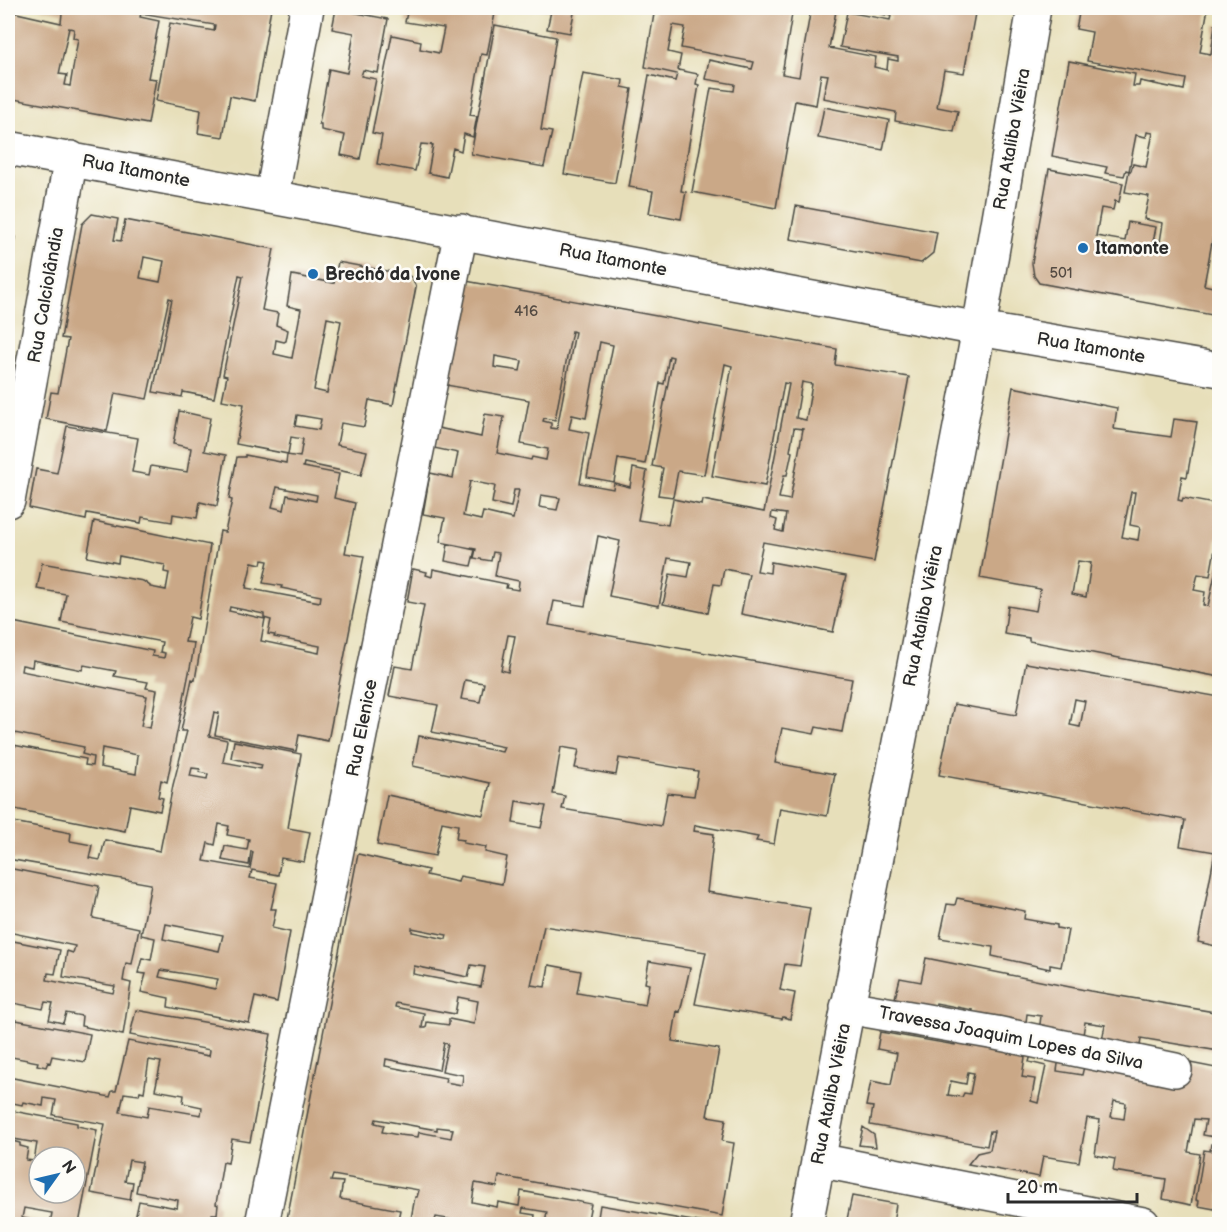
<svg xmlns="http://www.w3.org/2000/svg" width="1227" height="1232" font-family="'Balsamiq Sans',sans-serif">
  <style>
    .building { fill: #caa887; fill-rule: evenodd }
    .lines { fill: none; stroke-linecap: round; stroke-linejoin: round }
    .minor-casing { stroke: #474640; stroke-width: 36 }
    .minor { stroke: #fff; stroke-width: 33 }
    .poi-dot { fill: #1f6fb2; stroke: #fdfcf7; stroke-width: 2 }
    .labels { text-anchor: middle; dominant-baseline: central; stroke-width: 5; stroke-linejoin: round; paint-order: stroke }
    .number-label { font-size: 15px; fill: #534a42 }
    .street-label { font-size: 18px; fill: #2b2b2b; stroke: #fdfcf7 }
    .poi-label { font-size: 18px; font-weight: bold; fill: #2b2b2b; stroke: #fdfcf7; text-anchor: start }
  </style>
  <rect width="100%" height="100%" fill="#fdfcf7"/>
  <filter id="ink" filterUnits="userSpaceOnUse"><feTurbulence type="fractalNoise" baseFrequency=".0167" numOctaves="2"/><feDisplacementMap in="SourceGraphic" scale="12" xChannelSelector="R" yChannelSelector="G"/><feConvolveMatrix kernelMatrix="1 2 1 2 8 2 1 2 1" color-interpolation-filters="sRGB"/></filter>
  <filter id="wash" filterUnits="userSpaceOnUse"><feTurbulence type="fractalNoise" baseFrequency=".008" numOctaves="4" result="noise"/><feDisplacementMap in="SourceGraphic" scale="24" xChannelSelector="R" yChannelSelector="G"/><feGaussianBlur stdDeviation="1.35" result="paint"/><feColorMatrix in="noise" values="0 0 0 0 0 0 0 0 0 0 0 0 0 0 0 0 0 1.4 0 .05"/><feComposite in="paint" operator="in"/></filter>
  <g filter="url(#wash)">
    <rect width="100%" height="100%" fill="#e7dfba"/>
    <g id="blocks">
      <path class="building" d="M38 8H271L255 101 230 96 223 137 198 133 201 110 156 101 170 23 214 31 215 25 141 13 140 17 159 21 148 78 156 79 148 124 8 98V11L61 23 62 13ZM69 28 74 29 73 38 78 39 70 86 65 85 67 75 59 74Z
        M408 8H496L487 55 481 54 470 115 477 116 473 137 464 134 461 151 453 148 447 177 428 173 433 145 421 144 415 171 377 164 382 135 372 133 392 35 421 41 420 49 439 53 444 28 405 22Z
        M537 8H575L570 33 547 29 551 11Z
        M655 8H793L782 74 799 77 811 8H831V10L836 11 829 48 876 57 874 67 887 70 888 59 898 61V57L840 47 847 12 890 20 891 16 854 8H976L964 73 944 70 937 107 958 111 954 132 895 121 896 112 823 98 828 75 821 74 816 105 795 101 776 208 692 192 711 88 734 91 735 84 705 79 709 60 752 69 754 62 681 48 685 27 673 25 668 52 681 55 678 70 698 74 696 84 699 85 681 191 686 192 681 219 649 213 653 191 629 187 649 75 675 81 677 74 645 67Z
        M1080 8H1208L1200 52 1211 54 1215 25 1220 26V199L1204 285 1217 288 1212 315 1039 283 1034 276 1032 263 1049 169 1123 183 1119 202 1115 201 1113 210 1101 208 1096 236 1125 241 1128 222 1156 227 1152 247 1159 248 1163 223 1144 219 1149 196 1125 192 1129 171 1126 170 1124 176 1105 173 1107 167 1052 156 1069 61 1135 74 1133 86H1139L1140 81 1184 90 1186 79 1087 61 1092 32 1076 29ZM1147 132 1153 133 1146 167 1133 164 1131 171H1129L1136 135 1146 137Z
        M336 9 388 19 378 73 363 70 361 76 376 79 360 159 341 155 345 135 321 130V124H319L329 69 347 73 354 33 332 29Z
        M495 25 556 37 541 130 552 132 544 167 471 154Z
        M583 73 623 80 622 87 632 89 615 183 564 174Z
        M824 107 889 120 883 150 818 138Z
        M796 206 937 232 933 253 921 263 790 239Z
        M92 214 118 219 114 240 121 241 125 220 274 249 262 310 278 313 276 325 288 330 286 341 284 342 276 340 274 354 292 358 301 309 287 306 292 275 334 283 338 262 408 275 412 278 416 287 393 405 369 400 364 427 341 423 337 445 367 451 361 475 304 463 303 467 339 474 334 498 355 503 345 553 364 556 328 741 299 735 296 751 215 735 219 713 214 712 209 736 227 740 223 762 261 769 262 765 231 758 234 741 301 754 288 828 310 832 304 862 281 858 278 875 252 870 250 878 277 883 271 909H276L272 928 290 932 277 1002 255 997 249 1023 168 1007 169 998 141 992 146 974 138 973 142 958 151 960 155 938 141 935 151 884 8 859V821L71 833 70 841 92 845 89 858 100 860 105 840 160 851 173 785 187 731H181L192 679 195 680 220 531 225 532 232 500 229 499 237 457H245V455L286 463 287 455 300 457 303 439 291 437 288 454 236 444 244 404 222 400 227 376 223 375 243 276 239 275 214 398 183 392 182 397 153 392 172 299 169 298 147 399 115 393 107 431 46 419 51 392 58 393 68 339 61 338 82 224ZM144 257 164 261 160 282 140 278ZM327 318 341 321 327 393 314 390ZM297 415 321 419 319 430 295 426ZM277 487 317 495 316 501 287 495 284 510 272 507ZM262 560 268 561 263 583 282 586 281 588 321 596 320 602 246 588 252 562 261 564ZM230 607 264 614V618L271 620 268 634 275 635 274 637 320 646 319 653 261 641 265 619 229 611ZM192 768 200 769 199 772 208 774 207 779 190 776ZM219 824 229 826 227 835 249 839 247 850 225 846 222 860 249 865 251 851 253 852 250 869 204 861 208 843 215 845ZM166 924 223 935 219 951 163 939ZM161 970 218 979 215 989 159 977Z
        M8 235 16 237 11 264H8Z
        M466 281 837 349 835 365 909 377 874 562 763 542 757 571 770 573 771 562 846 576 833 632 741 614 749 574 724 569 721 585 714 584 708 613 663 604 670 574 688 577 691 562 668 558 659 606 609 596 620 541 598 536 585 606 554 601 549 625 852 679 842 732 816 727 814 734 782 728 775 763 835 774 827 816 780 808 774 844 756 841 758 837 695 825 694 831 714 834 707 892 810 908 800 966 785 964 780 990 795 993 790 1019 783 1017 782 1019 695 1004 706 952 544 926 531 985 545 987 549 965 581 971 577 993 645 1005 649 984 645 983 649 961 690 968 680 1012 677 1011 672 1041 719 1049 707 1116 726 1119 722 1141 734 1143 722 1216 499 1176 497 1187 475 1183 472 1202 497 1207 498 1202 519 1206 521 1191 591 1204 587 1224H545L547 1212 523 1208 522 1213 535 1215 534 1224H477L436 1217 434 1224H410L415 1197H417L419 1190 333 1175 331 1181 343 1182 340 1199 400 1210 397 1224H286L358 854 428 870 426 875 458 882 460 876 502 884 507 857 485 852 486 847 463 843 464 840 456 839 458 825 442 822 435 856 377 845 387 795 483 815 490 783 413 766 419 736 502 752 504 747 432 732 438 705 389 696 395 666 412 669 424 605 407 602 413 569 427 572 426 575 432 577 433 569 507 584 506 588 518 590 519 581 495 576 499 553 493 552 491 561 474 558 476 549 440 542 445 518 423 514 430 473 453 478 458 453 434 448 438 428 481 437 485 414 504 417 497 453 531 460 532 457 546 460 548 449 521 444 529 400 446 385ZM572 331 575 332 557 429 551 428V423L543 421 544 418 555 420ZM600 342 613 345 587 477 614 482 618 459 645 464 660 383 664 384 669 356 673 357 652 466 663 468 658 495 673 497 678 471 704 475 725 364 732 366 712 476 765 486 784 383 789 384 764 512 703 500 702 505 673 499 668 525 638 520 647 471 633 468 630 487 614 483 613 489 580 483 589 433 569 429 572 415 586 418ZM495 356 522 361 520 371 494 367ZM802 382 812 384 806 420 796 418ZM794 428 803 429 790 500 779 498 784 475H787L792 452 790 451ZM470 481 495 486 492 503 511 507 514 490H519L513 519 483 512 481 520 463 516ZM541 495 560 498 557 510 539 507ZM772 512 786 514 783 532 775 530 777 520 771 518ZM508 635 515 636 508 672 501 670ZM465 680 484 683 480 702 461 699ZM561 747 579 750 575 768 616 775 619 758 698 771 694 796 667 793 661 826 562 809 565 796 553 794ZM516 801 546 806 541 828 513 823ZM412 928 447 935 446 939 412 932ZM471 965 485 967 481 987 413 974 414 966 468 977ZM458 997 478 1001 474 1024 449 1019V1025L427 1022 426 1028H422L424 1013 395 1007 396 1003 455 1014ZM444 1043 448 1044 442 1071 463 1075 462 1085 445 1082 446 1078 385 1066 386 1059 439 1070ZM376 1119 437 1130V1127L453 1129 451 1138 419 1132 418 1137 399 1135 382 1132 384 1125 375 1123Z
        M1013 387 1117 408 1114 429 1171 437 1174 419 1197 422 1187 477 1182 476 1178 500 1182 501 1183 498 1220 505V539L1217 538 1210 576 1198 574 1194 590 1205 592 1203 605 1208 606 1220 552V677L1029 641V638L1004 634 1008 606 1036 611 1040 589 980 578ZM1131 492H1135L1130 525 1140 527 1138 540 1122 537ZM1078 561 1091 563 1086 597 1072 594Z
        M179 411 210 418 204 451 226 455 217 506 200 502 197 518 173 514 172 522 142 517 141 523 87 513 86 520 29 508 36 469 57 473 67 426 138 438 132 472 149 475 151 466 187 472 191 448 173 444Z
        M94 521 210 545 198 619 190 617 185 642 194 643 192 658 167 782 161 780 158 797 163 798 160 811 130 805 125 831 10 808 8 813V744L86 759 85 765 92 766 93 757 82 754 84 747 10 732 8 737V621L153 651 152 656 164 658 165 653 160 652 162 642 61 622 66 594 37 589 42 563 143 581 150 586V587L166 590 169 573 164 572 165 565 119 556 118 563 87 557ZM33 660 82 670 84 665 116 671 114 676 148 682 146 688 157 690 150 728 141 726 147 696 21 671 22 665 32 667ZM102 748 138 755 136 774 100 767Z
        M448 544 475 550 471 566 445 561Z
        M1026 663 1220 697 1218 714H1220V947L1198 942 1215 852 1180 846 1185 820 939 775 954 704 1016 715ZM1075 699 1085 701 1080 727 1070 725Z
        M8 868 99 886 93 918 139 928 132 964 126 963 123 981 131 983 123 1035 81 1026 82 1016 66 1013 63 1023 49 1020 53 1003 45 1002 43 1009 8 1002V940L60 950 55 974 48 973 47 980 113 993 115 986 63 977 67 951 73 953 75 946 8 932Z
        M957 898 1025 911 1024 919 1057 925V928L1068 930 1061 967 1050 965V969L992 956 993 947 940 938 947 904 955 905Z
        M926 958 1090 991 1220 1013 1219 1051 1141 1038 1139 1054 1101 1046 1105 1025 1085 1022 1082 1042 1039 1032 1041 1016 1027 1014 1025 1030 971 1020 973 1010 936 1003 934 1013 893 1006 900 978 921 982Z
        M136 1010 271 1034 250 1142 232 1139 228 1163 223 1162 216 1204 218 1205 217 1214H212L210 1224H134L139 1201 177 1208 178 1200 136 1192 142 1162 129 1160 125 1181 133 1182 130 1200 91 1193 105 1124 53 1115 56 1100 44 1098 43 1106 23 1102 22 1105 8 1102V1077L110 1097 112 1091H116L128 1041 209 1056 210 1050 130 1035ZM149 1060 161 1062 155 1090 184 1095 183 1103 202 1107 201 1115 149 1106 147 1117 120 1112 124 1093 139 1095 140 1091 144 1092Z
        M16 1020 90 1034 85 1062 52 1056 50 1063 48 1062 46 1067 37 1065 38 1062 12 1057 10 1065H8V1035L13 1036Z
        M880 1032 955 1045 956 1037 1026 1050 1022 1077 1035 1079 1031 1101 1038 1103 1046 1066 1029 1062 1032 1051 1059 1057 1057 1071 1082 1075 1085 1062H1185L1216 1068 1214 1080 1220 1081V1138L1203 1135 1206 1120 1194 1119 1188 1152 1200 1154 1191 1205 1163 1199 1166 1179 1113 1171 1115 1159 1095 1155 1100 1120 1087 1118 1079 1162 1043 1156 1039 1177 968 1164 977 1153 990 1150 994 1131H990L987 1146 870 1125 873 1107 866 1106 871 1081 891 1085 897 1053 877 1049ZM968 1072 974 1073 970 1094 964 1093 962 1097 948 1095 951 1081 966 1084ZM1114 1101 1126 1103 1124 1119 1111 1117Z
        M8 1110 77 1123V1126L97 1130 79 1224H50L52 1213 24 1208 22 1218 50 1224H8V1140L20 1143V1146L28 1148 26 1160 34 1161 37 1143 8 1138ZM39 1157H75V1193H39Z
        M863 1127 874 1135 876 1147 859 1145Z
        M1211 1144H1220V1210L1198 1206 1199 1201 1196 1200 1204 1150 1210 1151Z
        M852 1196 896 1204 893 1224H846Z
        M600 1205 704 1223V1224H597Z"/>
    </g>
  </g>
  <g filter="url(#ink)">
    <use href="#blocks" fill-opacity="0" stroke="#474640" stroke-width="1.5"/>
    <g class="lines">
      <defs>
        <path id="minor" d="M8 148 979 329 1220 370
          M272 196 307 8
          M8 501 71 158
          M847 1007 996 1033 1175 1070
          M818 1160 1143 1224
          M262 1224 461 231
          M806 1224 979 329 1034 8"/>
      </defs>
      <use href="#minor" class="minor-casing"/>
      <use href="#minor" class="minor"/>
    </g>
  </g>
  <g class="poi-dot">
    <circle cx="1083" cy="248" r="6"/>
    <circle cx="313" cy="274" r="6"/>
  </g>
  <g class="labels">
    <g class="number-label">
      <text x="1061" y="273">501</text>
      <text x="526" y="311">416</text>
    </g>
    <g class="street-label">
      <text transform="translate(1012 139) rotate(-80)">Rua Ataliba Viêira</text>
      <text transform="translate(136 171) rotate(11)">Rua Itamonte</text>
      <text transform="translate(613 260) rotate(11)">Rua Itamonte</text>
      <text transform="translate(46 295) rotate(-80)">Rua Calciolândia</text>
      <text transform="translate(1091 348) rotate(10)">Rua Itamonte</text>
      <text transform="translate(923 616) rotate(-79)">Rua Ataliba Viêira</text>
      <text transform="translate(362 728) rotate(-79)">Rua Elenice</text>
      <text transform="translate(1011 1038) rotate(11)">Travessa Joaquim Lopes da Silva</text>
      <text transform="translate(831 1094) rotate(-79)">Rua Ataliba Viêira</text>
    </g>
    <g class="poi-label">
      <text x="1095" y="248">Itamonte</text>
      <text x="325" y="274">Brechó da Ivone</text>
    </g>
  </g>
  <rect width="1227" height="1232" fill="none" stroke="#fdfcf7" stroke-width="30"/>
  <g transform="translate(57 1175) rotate(56)"><circle r="28" fill="#fdfcf7" stroke="#a9a8a5" stroke-width="1.5"/>
  <path d="M0-4.5L10 22L0 15L-10 22Z" fill="#1f6fb2"/>
  <text y="-9" font-size="16" font-weight="bold" text-anchor="middle" fill="#2b2b2b">N</text>
  </g>
  <path d="M1008 1193v9h129v-9" fill="none" stroke="#2b2b2b" stroke-width="3"/>
  <text x="1017" y="1193" font-size="18" fill="#2b2b2b" stroke="#fdfcf7" stroke-width="4.5" paint-order="stroke">20 m</text>
</svg>
